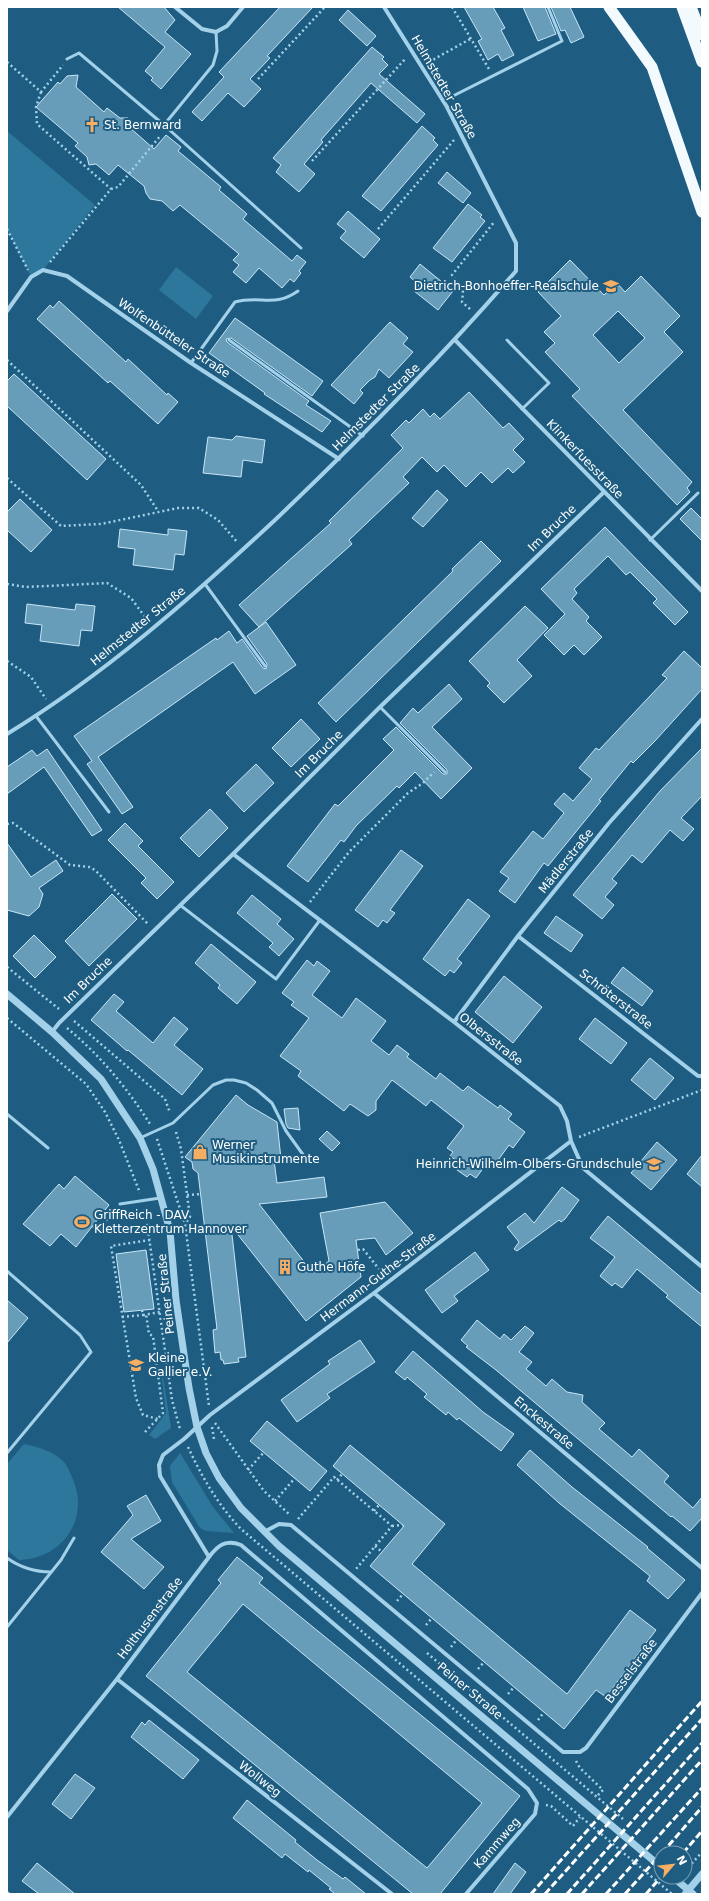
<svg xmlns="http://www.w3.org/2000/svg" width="709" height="1901" font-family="'DejaVu Sans',sans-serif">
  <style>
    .green { fill: #2d779d }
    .building { fill: #689db9; stroke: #c7e6f7; fill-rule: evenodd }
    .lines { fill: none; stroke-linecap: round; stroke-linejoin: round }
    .path { stroke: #a3d1e9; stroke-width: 2.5; stroke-dasharray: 2 3; stroke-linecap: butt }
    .service { stroke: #a3d1e9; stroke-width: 3 }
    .minor { stroke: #a3d1e9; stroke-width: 4 }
    .tertiary { stroke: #a3d1e9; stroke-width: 7 }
    .trunk { stroke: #f2fafe; stroke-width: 11 }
    .rail { stroke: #fff; stroke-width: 3; stroke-dasharray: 7 3; stroke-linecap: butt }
    .tertiary-bridge { stroke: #a3d1e9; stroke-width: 7 }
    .labels { text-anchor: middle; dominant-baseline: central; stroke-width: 4; stroke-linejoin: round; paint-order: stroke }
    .street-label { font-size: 12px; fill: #fff; stroke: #1e5d81 }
    .poi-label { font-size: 12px; fill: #fff; stroke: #1e5d81; text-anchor: start }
  </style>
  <rect width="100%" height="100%" fill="#1e5d81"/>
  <path class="green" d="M7 131 95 205 43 270 31 277 7 229Z
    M176 267 213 296 196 319 159 290Z
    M161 1371H162L171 1428 155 1439 149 1435 166 1413Z
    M24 1444C39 1447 52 1451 63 1461 68 1466 71 1475 74 1482 89 1522 60 1559 19 1560L7 1550V1464Z
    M180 1453 213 1507 234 1533 206 1531 200 1528 172 1482 170 1466Z"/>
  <path class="building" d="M118 7H164L175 20 165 32 191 54 161 89 151 80 153 78 145 71 165 47Z
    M280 7H313L267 56 270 58 250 79 261 89 244 107 228 93 202 121 192 112 224 77 219 72Z
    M464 7H493L505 28 501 30 514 55 502 61 498 54 488 60 478 41 482 39Z
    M523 7H545L556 34 538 41Z
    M551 7H570L584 37 571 43 565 30 561 31Z
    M348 10 376 36 367 46 339 20Z
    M372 47 384 57 382 59 388 65 379 74 425 114 417 123 371 83 321 140 323 142 304 164 315 174 299 192 276 172 281 165 273 158Z
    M78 75 76 87 104 112 107 108 120 118H128V126L154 149 166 135 181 147 178 151 221 187 219 190 247 214 243 219 292 261 297 255 306 262 299 271 301 273 294 282 290 279 282 288 259 268 246 283 233 272 239 265 233 260 239 254 180 205 173 211 162 201 150 199 146 193 144 186 118 165 109 175 96 164 89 165 87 157 75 146 78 143 36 107 58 82 60 84 67 76Z
    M422 126 435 138 433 140 438 145 381 211 362 196Z
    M447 172 471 193 463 203 438 183Z
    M468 204 482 215 480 217 485 221 452 262 433 248Z
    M348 211 380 239 364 258 340 238 346 231 337 224Z
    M570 260 604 295 617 283 625 292 641 276 680 316 664 332 683 352 623 410 692 482 687 488 690 492 677 505 572 396 580 389 545 352 555 343 544 332 561 316 538 292ZM618 311 645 338 619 363 593 335Z
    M420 264 453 291 438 310 414 291 419 285 410 277Z
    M59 301 126 362 128 359 167 395 168 393 178 402 158 424 110 381 108 383 37 319 50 305 53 308Z
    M235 318 323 381 312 396 231 338 226 339 227 342 309 401 306 405 331 421 322 432 264 394 265 393 209 353Z
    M390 322 408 338 403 344 413 352 389 378 379 369 375 377 370 380 360 390 363 393 354 404 331 385Z
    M14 374 106 459 87 480 7 406V381Z
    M469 392 503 428 509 423 524 439 513 450 525 462 513 473 508 468 492 483 481 472 466 487 444 465 437 472 422 457 403 477 409 483 349 540 352 544 259 627 239 605 331 523 329 521 403 448 391 435 406 420 409 423 423 409 430 417 434 413 440 419Z
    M236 436 265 440 262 463 243 460 241 477 203 473 208 437 232 440Z
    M437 490 448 500 423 527 412 518Z
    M20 499 52 530 31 552 7 530V512Z
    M691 508 702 519V541L680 519Z
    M605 527 688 612 675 625 653 603 657 599 630 572 626 575 608 556 574 589 577 593 572 599 589 617 586 621 602 637 584 655 574 645 564 655 544 635 565 614 541 589Z
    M120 529 168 535V529L187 531 184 555 175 554 173 570 133 565 135 549 118 547Z
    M481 541 501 561 336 722 318 703 453 571 452 569Z
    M27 604 75 610 76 604 95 606 92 631 81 630 79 646 40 641 42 625 25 623Z
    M525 606 548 628 517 660 532 676 504 703 487 686 490 683 469 661Z
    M266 622 296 665 255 694 233 662 98 757 133 807 122 814 87 764 92 761 74 736 216 638 217 640 229 631 237 643 242 639 263 668 266 669 267 664 247 636Z
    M684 651 702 668V689L655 741 633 763 631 761 599 800 601 801 548 866 544 863 515 903 499 891 509 878 500 872 533 831 543 839 564 813 554 804 564 793 573 801 592 779 579 768 596 748 599 750 667 678 662 675Z
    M449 684 462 699 432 727 472 768 441 799 415 772 399 788 397 786 356 826 344 842 341 840 308 882 287 866 335 804 338 806 394 750 383 739 396 727 443 774H447V770L400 723 413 708 418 713Z
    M301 719 320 739 291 767 272 748Z
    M702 748V796L681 818 694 829 683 841 670 830 642 863 632 855 612 879 617 883 605 897 614 905 602 919 573 895 660 791Z
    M47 749 102 830 92 836 44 767 7 794V767L32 750 37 756Z
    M256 764 274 783 244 812 226 793Z
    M210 809 228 828 199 857 180 838Z
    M125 823 143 841 138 846 174 882 157 899 141 883 146 878 108 840Z
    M7 843 31 877 56 860 63 871 39 888 43 894 39 907 29 916 7 910Z
    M401 850 423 866 390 910 395 913 387 923 383 920 378 927 355 910Z
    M112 894 137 919 89 966 65 941Z
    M252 895 281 919 277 924 294 939 279 956 269 947 273 943 237 913Z
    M468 899 490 916 457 959 462 963 454 973 450 970 445 976 423 959Z
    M556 916 583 935 571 952 544 933Z
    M34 935 56 957 35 978 13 956Z
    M211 944 256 982 237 1004 218 988 220 985 195 963Z
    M307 960 314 966 317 961 330 971 312 995 342 1018 356 998 386 1021 371 1041 389 1055 397 1045 409 1054 407 1057 436 1079 440 1073 463 1091 468 1086 498 1108 500 1105 512 1114 508 1119 525 1132 513 1148 509 1145 496 1163 490 1159 476 1178 470 1174 467 1177 457 1170 461 1164 450 1156 453 1152 447 1148 464 1126 431 1100 426 1106 392 1080 376 1101V1110L368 1116 350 1104 344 1111 298 1076 301 1071 280 1056 309 1018 291 1005 294 1002 282 993Z
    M623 967 653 991 642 1006 611 983Z
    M504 976 542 1007 513 1043 475 1012Z
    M114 994 124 1002 116 1011 153 1043 174 1017 188 1029 174 1045 203 1069 182 1095 128 1050 127 1051 91 1020Z
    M595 1018 627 1043 611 1064 579 1039Z
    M650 1058 674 1078 655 1100 631 1080Z
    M236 1095 248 1105 277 1122 281 1159 274 1160 277 1183 324 1177 327 1197 259 1204 313 1273 329 1261 320 1213 385 1202 413 1233 386 1255 375 1238 356 1240 361 1277 306 1321 231 1226 246 1357 238 1358 239 1362 224 1364 223 1360H221L220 1352 215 1353 213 1330 217 1329 198 1173 193 1169 192 1162 185 1157Z
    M298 1108 300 1130 288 1128 286 1124 284 1109Z
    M327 1131 340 1143 332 1151 319 1139Z
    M657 1142 677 1160 651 1190 631 1173Z
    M702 1155V1187L687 1174Z
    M75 1176 109 1205 76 1247 61 1234 50 1246 23 1224 59 1184 64 1189Z
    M562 1187 579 1200 565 1219 561 1222 559 1220 517 1251 514 1249 519 1242 507 1227 525 1213 534 1223Z
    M608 1216 702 1295V1327L666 1297 668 1295 637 1269 622 1288 615 1283 612 1286 600 1276 615 1257 590 1238Z
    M146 1250 154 1309 124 1312 116 1254Z
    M475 1252 489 1270 454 1296 458 1301 442 1313 425 1290Z
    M7 1300 28 1318 7 1343Z
    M477 1320 500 1339 504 1334 511 1340 525 1326 534 1333 519 1352 532 1362 526 1369 546 1386 552 1379 567 1392 583 1395 582 1402 605 1423 599 1429 632 1457 639 1449 669 1476 664 1482 693 1508 702 1497V1518L690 1531 672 1516 671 1517 496 1370 466 1347 468 1346 461 1340Z
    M360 1340 375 1362 327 1394 330 1398 297 1422 281 1400 330 1364 328 1361Z
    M413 1351 483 1412 514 1434 501 1451 459 1418 457 1420 448 1412 446 1415 424 1397 427 1394 407 1377 405 1380 395 1372Z
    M267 1421 327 1471 310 1491 250 1441Z
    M350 1445 445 1524 412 1564 567 1694 630 1610 656 1630 606 1697 596 1690 564 1729 370 1566 404 1526 333 1466Z
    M530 1450 572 1487 648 1547 647 1548 685 1580 668 1599 647 1581 650 1576 559 1503 517 1465Z
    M146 1495 161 1521 131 1539 164 1567 144 1589 101 1552 133 1515 127 1506Z
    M237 1557 263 1578 259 1583 520 1796 440 1894H413L146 1676 221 1583 218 1580ZM243 1604 482 1803 427 1868 187 1672Z
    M149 1720 199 1760 183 1779 131 1737 142 1722 145 1725Z
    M75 1774 95 1788 71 1819 52 1804Z
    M247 1800 296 1840 295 1842 317 1860 343 1879 345 1877 366 1894H335L329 1889 331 1888 309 1870 308 1872 285 1854 282 1858 233 1818Z
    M37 1863 75 1894H39L22 1881Z
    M515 1863 526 1872 510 1894H493Z"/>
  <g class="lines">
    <path class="path" d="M452 7 489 69
      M7 62 41 92 63 65
      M429 62 472 38
      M258 79 325 7
      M41 92 36 107 37 124 111 189
      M312 161 406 58
      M7 229 28 270
      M378 229 454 140
      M50 262 111 189 118 187 161 135
      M470 309 462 302 463 292 452 275 495 221
      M7 360 141 485 158 511
      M7 478 61 526 101 524 178 508H199L218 520 238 543
      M7 584 26 587 107 583 131 598 148 621
      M7 661 31 677 46 699
      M7 824 13 823 70 865 89 867 95 870 148 924
      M310 902 349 852 408 793 423 783 434 772
      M7 967 59 1009
      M7 1018 86 1084 105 1112 119 1140 140 1193
      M74 1021 165 1099 170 1113
      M67 1028C100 1055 127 1088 150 1124
      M176 1132 181 1149 190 1217 185 1224
      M579 1137 702 1090
      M157 1139 185 1224 209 1406
      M187 1195 201 1194
      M145 1209 172 1400 180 1429
      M93 1226 97 1231 115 1210
      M150 1240 111 1246 136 1398 143 1415 158 1419
      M358 1250 363 1249 379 1269
      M142 1310 143 1315 160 1312
      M122 1317 143 1315
      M215 1423 264 1491 289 1514 290 1516
      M212 1427 214 1439
      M145 1432 163 1413 153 1336 149 1334 146 1314
      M188 1447C202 1477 218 1505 241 1529L672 1894
      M248 1470 264 1452
      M337 1480 342 1474
      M275 1501 295 1478
      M374 1511 379 1505
      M298 1519 334 1477 392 1526 356 1569
      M392 1526 403 1525
      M375 1546 382 1552
      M397 1601 403 1594
      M426 1625 432 1618
      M451 1647 457 1639
      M427 1653 623 1819
      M478 1669 484 1662
      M508 1694 514 1687
      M538 1720 544 1712
      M576 1761 580 1768 603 1790 597 1796
      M546 1805 551 1806 573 1826 580 1817
      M685 1871 702 1852"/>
    <path class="service" d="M67 59 79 53 164 125 301 248
      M443 101 562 41 548 7
      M164 125 213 65 217 51 216 32
      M229 340 363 436
      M507 340 549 383 522 409
      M191 363 235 302C261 295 274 308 298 291
      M650 540 698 493
      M205 584 265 666
      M380 707 445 772
      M36 716 109 812
      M180 905 276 979 320 920
      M7 1114 48 1148
      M140 1138 173 1123 213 1085 226 1080H234L246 1083 257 1090 272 1103 286 1131 304 1156
      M120 1204 160 1198
      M7 1271 80 1335 91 1352 7 1453
      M7 1558C21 1568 34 1572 51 1572
      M7 1627 61 1560 74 1538"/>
    <path class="minor" d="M175 7 202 29 216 32 227 26 243 7
      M7 311 31 277 43 270 67 276 191 363 339 459
      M455 340 702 591
      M7 734C105 674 191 598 275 520 359 440 440 359 516 271V243L447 107 384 7
      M233 854 454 1022 560 1106 567 1121 571 1141 583 1168 702 1267
      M518 936 698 1076H702
      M454 1022 518 936 609 823 702 719
      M52 1032 59 1023 233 854 380 707 604 492
      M374 1293 702 1568
      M264 1532 279 1524 291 1525 563 1752H580L586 1748 702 1593
      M209 1557 160 1476 159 1465 163 1455 184 1439 210 1415 374 1293 571 1141
      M117 1679 392 1894
      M7 1817 117 1679 209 1557C218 1545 226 1539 241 1545L528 1789 537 1803 535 1814 466 1894
      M7 1893 8 1894"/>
    <path class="tertiary" d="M7 994 52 1032 101 1079 140 1138 153 1169 170 1231 176 1300 189 1388 197 1427 206 1453 219 1478 241 1508 279 1546 661 1867
      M673 1877 693 1894"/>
    <path class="trunk" d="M609 7 652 67 702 212
      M682 7 702 62
      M691 7 702 35"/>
    <path class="rail" d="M662 1853 702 1807
      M683 1853 702 1831
      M531 1894 702 1701
      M545 1894 702 1719
      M567 1894 702 1743
      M582 1894 702 1760
      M606 1894 702 1788
      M625 1894 661 1854
      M646 1894 661 1877"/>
    <path class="tertiary-bridge" d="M685 1894 702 1874"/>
  </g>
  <defs>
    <symbol id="church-bare" viewBox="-9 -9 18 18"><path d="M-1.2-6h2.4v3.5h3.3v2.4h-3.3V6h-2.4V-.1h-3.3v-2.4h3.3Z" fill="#f8ae62" stroke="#1e5d81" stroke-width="2.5" paint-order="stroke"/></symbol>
    <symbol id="school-bare" viewBox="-9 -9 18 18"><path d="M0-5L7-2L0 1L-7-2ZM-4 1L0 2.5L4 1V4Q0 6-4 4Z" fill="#f8ae62" stroke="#1e5d81" stroke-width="2.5" paint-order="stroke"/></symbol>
    <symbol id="shop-bare" viewBox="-9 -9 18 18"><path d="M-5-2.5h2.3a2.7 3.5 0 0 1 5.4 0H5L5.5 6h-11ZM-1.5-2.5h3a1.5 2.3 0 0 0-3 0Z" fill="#f8ae62" stroke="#1e5d81" stroke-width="2.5" paint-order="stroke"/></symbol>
    <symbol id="stadium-bare" viewBox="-9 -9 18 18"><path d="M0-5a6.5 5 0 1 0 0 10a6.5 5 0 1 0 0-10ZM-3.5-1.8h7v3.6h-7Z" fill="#f8ae62" stroke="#1e5d81" stroke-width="2.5" paint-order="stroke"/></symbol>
    <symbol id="building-bare" viewBox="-9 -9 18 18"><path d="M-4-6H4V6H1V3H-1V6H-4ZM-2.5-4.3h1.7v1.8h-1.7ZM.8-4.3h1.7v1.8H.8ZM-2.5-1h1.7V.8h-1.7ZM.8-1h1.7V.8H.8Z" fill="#f8ae62" stroke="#1e5d81" stroke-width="2.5" paint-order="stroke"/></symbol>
  </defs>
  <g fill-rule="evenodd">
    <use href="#church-bare" x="81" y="114" width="22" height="22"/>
    <use href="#school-bare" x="600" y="275" width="22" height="22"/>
    <use href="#shop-bare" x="189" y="1141" width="22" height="22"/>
    <use href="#school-bare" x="643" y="1153" width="22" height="22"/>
    <use href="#stadium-bare" x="71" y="1211" width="22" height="22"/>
    <use href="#building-bare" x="274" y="1256" width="22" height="22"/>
    <use href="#school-bare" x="125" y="1354" width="22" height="22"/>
  </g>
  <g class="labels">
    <g class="street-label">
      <text transform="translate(444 87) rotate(60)">Helmstedter Straße</text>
      <text transform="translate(174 338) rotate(34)">Wolfenbütteler Straße</text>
      <text transform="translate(376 407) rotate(-45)">Helmstedter Straße</text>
      <text transform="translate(585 459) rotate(46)">Klinkerfuesstraße</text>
      <text transform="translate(552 528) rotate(-44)">Im Bruche</text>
      <text transform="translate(138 626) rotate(-39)">Helmstedter Straße</text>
      <text transform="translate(319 754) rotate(-45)">Im Bruche</text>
      <text transform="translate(566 861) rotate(-51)">Mädlerstraße</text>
      <text transform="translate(88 980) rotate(-44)">Im Bruche</text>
      <text transform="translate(616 999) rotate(38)">Schröterstraße</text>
      <text transform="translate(491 1039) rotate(38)">Olbersstraße</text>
      <text transform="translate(378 1277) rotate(-37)">Hermann-Guthe-Straße</text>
      <text transform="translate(166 1294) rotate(-96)">Peiner Straße</text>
      <text transform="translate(544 1423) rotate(40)">Enckestraße</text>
      <text transform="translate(150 1618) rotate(-53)">Holthusenstraße</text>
      <text transform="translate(631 1671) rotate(-53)">Besselstraße</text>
      <text transform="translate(470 1691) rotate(40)">Peiner Straße</text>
      <text transform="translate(260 1779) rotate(38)">Wollweg</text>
      <text transform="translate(497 1843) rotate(-49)">Kammweg</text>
    </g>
    <g class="poi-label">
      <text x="104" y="125">St. Bernward</text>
      <text x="599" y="286" text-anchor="end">Dietrich-Bonhoeffer-Realschule</text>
      <text x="212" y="1145">Werner<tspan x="212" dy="14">Musikinstrumente</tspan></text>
      <text x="642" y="1164" text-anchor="end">Heinrich-Wilhelm-Olbers-Grundschule</text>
      <text x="94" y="1215">GriffReich - DAV<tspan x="94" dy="14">Kletterzentrum Hannover</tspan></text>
      <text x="297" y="1267">Guthe Höfe</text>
      <text x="148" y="1358">Kleine<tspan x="148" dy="14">Gallier e.V.</tspan></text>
    </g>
  </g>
  <rect width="709" height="1901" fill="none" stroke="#ffffff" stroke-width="16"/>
  <g transform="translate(673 1865) rotate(62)"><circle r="19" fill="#1e5d81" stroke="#789eb3"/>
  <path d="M0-3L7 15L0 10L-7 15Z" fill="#f8ae62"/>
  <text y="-6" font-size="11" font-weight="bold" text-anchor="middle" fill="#ffffff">N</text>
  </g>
</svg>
